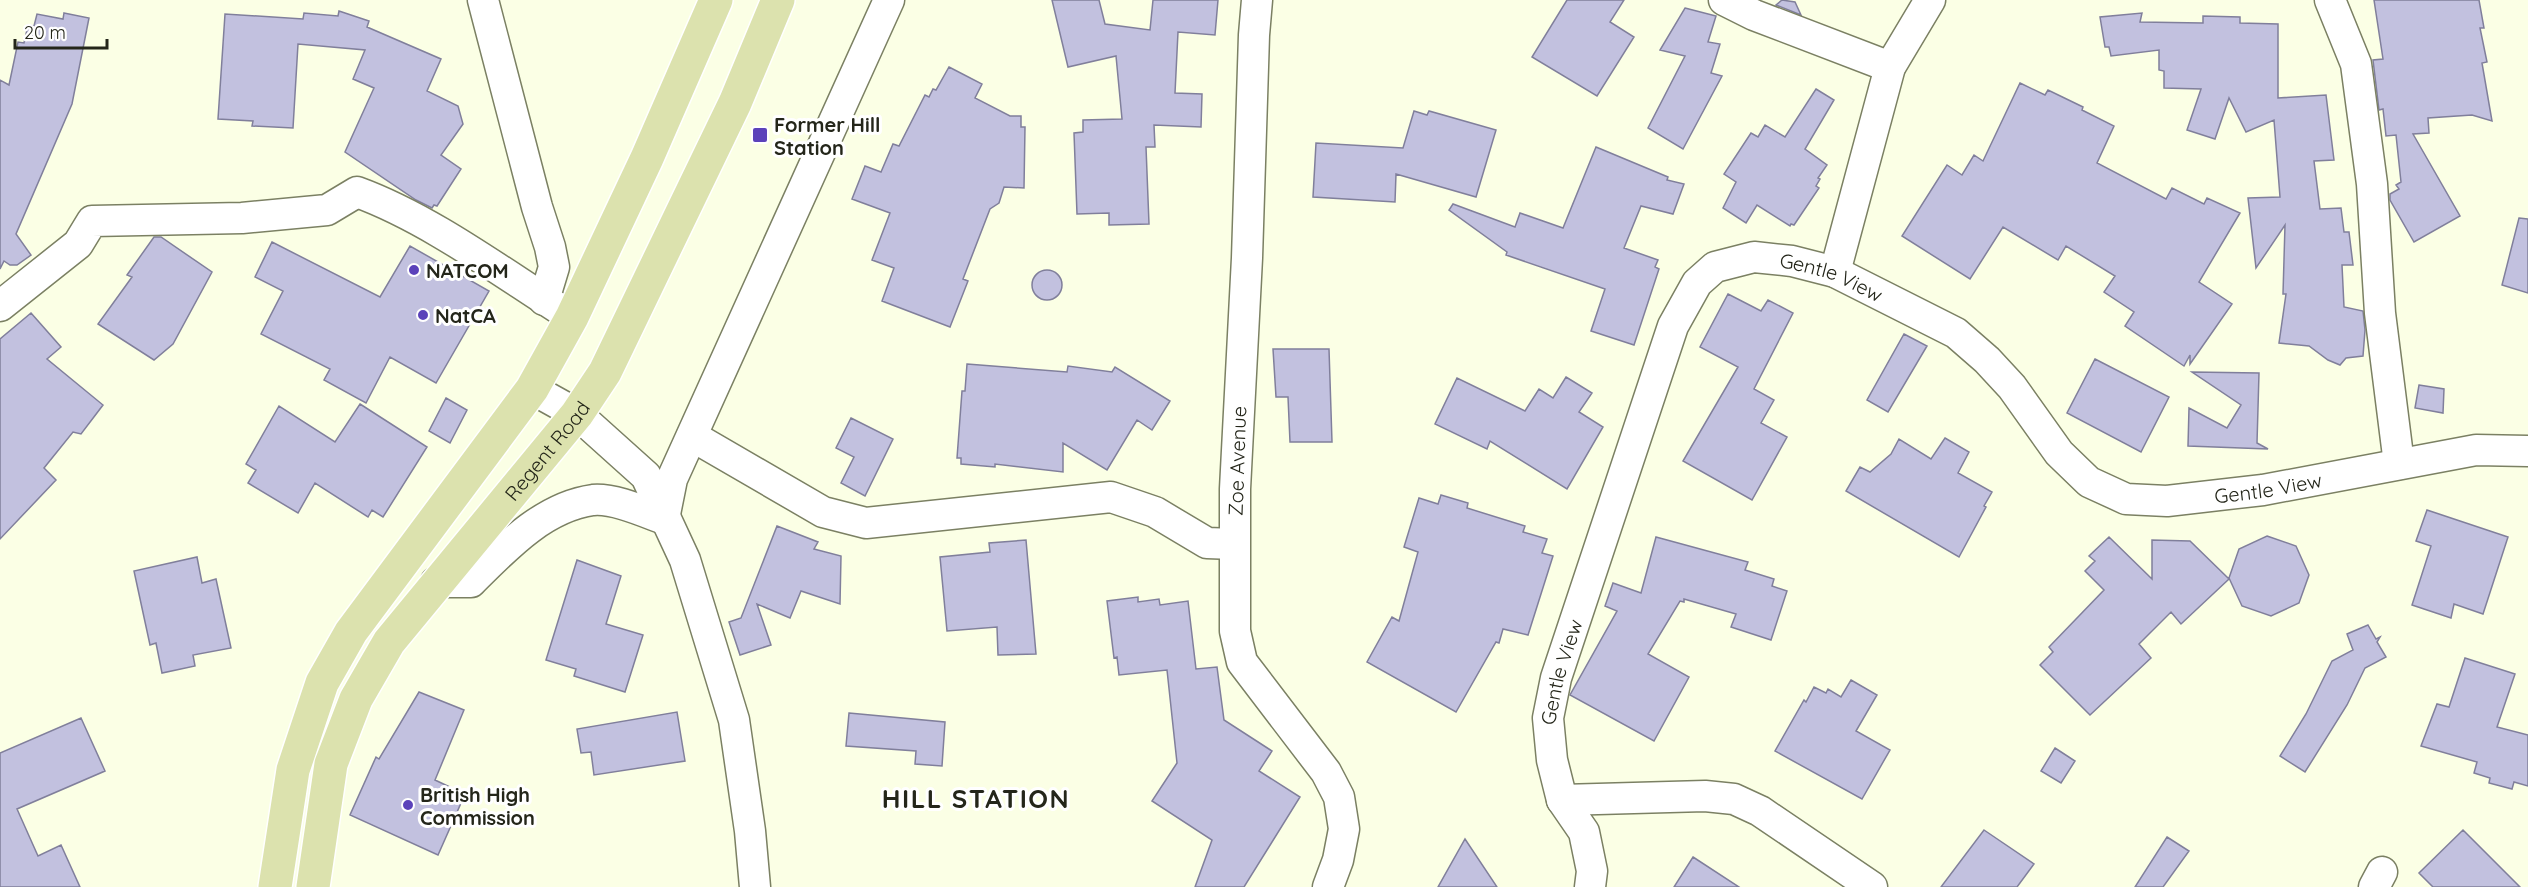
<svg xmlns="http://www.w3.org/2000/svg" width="2528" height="887" font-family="Quicksand,sans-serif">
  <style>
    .building { fill: #c2c1df; stroke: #807f9b; stroke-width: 1.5 }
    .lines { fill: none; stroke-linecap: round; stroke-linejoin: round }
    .street-casing { stroke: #7b8063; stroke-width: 33 }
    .primary-casing { stroke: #fff; stroke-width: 36 }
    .street { stroke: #fff; stroke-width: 30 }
    .primary { stroke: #dce2ae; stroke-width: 33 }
    .poi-dot { fill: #5b42ba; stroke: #fff; stroke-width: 2 }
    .labels { text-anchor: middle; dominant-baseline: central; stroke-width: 6; stroke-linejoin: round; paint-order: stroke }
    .poi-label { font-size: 20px; font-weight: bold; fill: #24261a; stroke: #fff; text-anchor: start }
    .street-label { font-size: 20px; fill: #24261a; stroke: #fff }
    .district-label { font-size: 26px; font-weight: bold; letter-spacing: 1.5px; fill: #24261a; stroke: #fff }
  </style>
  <rect width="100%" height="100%" fill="#fbffe5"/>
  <path class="building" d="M1052 0H1099L1105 24 1150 30 1153 0H1218L1215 35 1178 32 1175 93 1202 94 1201 127 1154 125 1155 147H1146L1149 224 1109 225V213L1077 214 1074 133 1083 132V120L1122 119 1116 56 1068 67Z
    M1567 0H1624L1610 22 1634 37 1597 96 1532 57Z
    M1782 0 1795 2 1801 15 1776 5Z
    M2374 0H2479L2484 28H2480L2487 62 2482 63 2492 121 2472 115 2428 118 2429 133 2413 134 2460 216 2414 242 2390 200V194L2399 189 2396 185 2401 182 2396 135 2386 136 2383 109 2379 110 2373 60 2383 59Z
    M1685 8 1716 16 1708 42 1720 44 1711 73 1722 76 1683 149 1648 128 1685 56 1660 50Z
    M339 11 369 21 367 27 441 59 427 91 458 106 463 124 441 155 461 169 437 206 434 205 432 208 416 200 345 152 374 88 353 79 365 50 298 44 293 128 252 126 253 121 218 119 225 14 303 19 304 13 338 16Z
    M64 13 89 18 72 104 16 234 31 255 17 265H10L4 261 0 269V80L9 85 18 42 24 43 28 25 34 26 37 14 63 19Z
    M2142 13 2140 22 2203 23V16L2240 17V23L2278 24V98L2326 95 2334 160 2314 161 2320 209 2341 208 2344 232H2349L2353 265H2342L2344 307 2363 311 2365 330 2363 356 2346 358 2340 365 2328 360 2309 346 2279 343 2286 294H2283L2285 225 2256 268 2248 198 2280 197 2274 120 2246 132 2229 98 2215 139 2187 130 2201 89 2164 88V71L2159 70V50L2111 56 2109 47H2105L2100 17Z
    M949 67 982 84 975 98 1010 116H1021V127H1025L1024 188 1004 187 999 203 990 209 963 279 968 281 950 327 882 301 894 268 872 260 890 213 852 199 865 166 881 172 893 144 899 146 925 95 929 97 933 89 936 90Z
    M2020 83 2045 95 2048 90 2083 107 2082 110 2114 126 2097 163 2166 199 2172 188 2204 204 2207 198 2240 213 2199 282 2232 304 2190 364V355L2184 366 2125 326 2134 312 2104 292 2115 276 2066 246 2058 260 2003 227 1970 279 1902 236 1947 165 1962 175 1974 155 1983 161Z
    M1816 89 1834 100 1805 149 1827 165 1818 178 1820 179 1816 186 1819 188 1794 225 1791 224 1790 226 1757 205 1746 223 1723 208 1736 182 1724 174 1751 133 1758 137 1765 125 1785 137Z
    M1414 111 1427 115 1429 111 1496 130 1476 197 1396 174 1395 202 1313 197 1316 143 1403 148Z
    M1596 147 1668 177 1667 180 1684 184 1673 214 1641 206 1624 248 1658 260 1655 267 1659 269 1634 345 1591 331 1605 289 1506 255 1507 252 1449 210 1453 204 1515 227 1520 213 1563 228Z
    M2519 218 2528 219V293L2502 285Z
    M154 237H161L212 272 173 344 154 360 98 324 132 277 127 275Z
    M272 242 380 297 410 246 489 291 436 383 390 357 366 403 324 380 330 369 261 334 283 291 255 277Z
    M1032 285a15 15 0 1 1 30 0a15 15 0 1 1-30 0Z
    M1728 294 1761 311 1768 300 1793 313 1754 389 1774 400 1761 423 1787 437 1752 500 1683 461 1738 367 1700 347Z
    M31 313 61 347 47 359 103 405 81 434 73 432 44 468 56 480 0 539V339Z
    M1904 334 1927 346 1888 412 1867 400Z
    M1273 349H1329L1332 442H1290L1288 397H1276Z
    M2095 359 2169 397 2141 452 2067 413Z
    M967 364 1067 372 1068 366 1112 372 1115 367 1170 401 1152 430 1137 420 1107 470 1063 443V472L995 464V467L961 464V458H957L962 391H965Z
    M2192 372 2259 373 2257 443 2268 449 2188 446 2189 408 2227 428 2241 405Z
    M1566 377 1592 393 1579 412 1603 427 1567 489 1490 441 1487 449 1435 424 1457 378 1525 411 1539 389 1553 398Z
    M2419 385 2444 389 2443 413 2415 408Z
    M446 398 467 410 450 443 429 431Z
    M360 404 427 447 383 517 372 510 368 517 315 483 298 513 248 483 256 470 246 464 279 406 335 442Z
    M851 418 893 439 865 496 841 483 854 457 836 448Z
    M1945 438 1969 452 1958 473 1992 492 1984 506 1986 507 1959 557 1846 491 1860 467 1870 472 1891 454 1899 439 1931 459Z
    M1441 495 1468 503 1467 508 1525 526 1523 532 1547 539 1542 553 1553 556 1528 635 1503 629 1499 643 1496 642 1456 712 1367 662 1392 617 1399 621 1418 552 1404 547 1419 498 1438 504Z
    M2427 510 2508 537 2483 614 2454 604 2451 618 2412 605 2431 546 2416 541Z
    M777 526 818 542 814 549 841 556 840 604 801 591 790 618 757 604 771 645 740 655 729 622 741 618Z
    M2267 536 2296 546 2309 575 2299 603 2271 616 2242 606 2229 578 2239 549Z
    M1656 537 1748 562 1745 570 1774 579 1772 586 1787 591 1771 640 1731 627 1736 614 1684 599V602L1680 601 1648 654 1689 677 1654 741 1570 695 1617 611 1605 606 1613 583 1641 593Z
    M2109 537 2152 579V540L2190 541 2229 579 2181 624 2171 612 2139 644 2151 658 2090 715 2040 665 2053 652 2049 647 2104 590 2085 571 2095 561 2089 556Z
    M1026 540 1036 654 998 655 997 627 947 631 940 557 990 552 989 543Z
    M197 557 202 583 216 579 231 648 193 655 195 666 162 673 156 643 150 645 134 571Z
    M577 560 621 576 606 624 643 635 625 692 574 676 576 669 546 660Z
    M1138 597V602L1159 599 1160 605 1188 601 1196 669 1217 667 1224 720 1272 751 1259 771 1300 797 1244 887H1195L1212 840 1152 801 1177 763 1167 670 1119 675 1117 657 1114 658 1107 601Z
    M2368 625 2376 639 2380 637 2377 642 2386 657 2365 668 2347 705 2305 772 2280 756 2306 714 2332 661 2353 650 2347 634Z
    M2465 658 2515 674 2497 727 2528 735V786L2514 782 2512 789 2489 783 2490 778 2474 773 2477 762 2421 746 2437 704 2449 707Z
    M1851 680 1877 695 1856 731 1890 750 1862 799 1775 751 1804 700 1806 702 1814 687 1826 693 1828 689 1841 697Z
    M419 692 464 710 435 780 465 794 438 855 350 815 376 757 379 759Z
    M677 712 685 761 594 775 591 752 581 753 577 729Z
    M849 713 945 722 942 766 915 764 916 751 846 746Z
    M81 718 105 771 17 809 38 856 61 845 80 887H0V753Z
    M2055 748 2075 761 2061 783 2041 771Z
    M1984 830 2034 864 2017 887H1941Z
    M2463 830 2520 887H2433L2419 873Z
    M2167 837 2189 851 2163 887H2135Z
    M1465 839 1497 887H1438Z
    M1693 857 1739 887H1674Z"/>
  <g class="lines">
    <defs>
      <g id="street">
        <path d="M483 0 537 207 550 247 554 267 544 300"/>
        <path d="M1257 0 1254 35 1247 258 1235 489V631L1242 662 1326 772 1339 797 1344 829 1338 860 1328 887"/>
        <path d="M1724 0 1754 15 1890 67"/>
        <path d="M2330 0 2356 64 2372 184 2380 313 2399 464"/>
        <path d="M1835 272 1890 67 1930 0"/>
        <path d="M0 306 78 244 92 221 242 218 327 210 357 192C431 219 505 275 572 317"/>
        <path d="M532 389 577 414 646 476 685 560 734 720 750 831 755 887"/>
        <path d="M692 436 823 512 866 523 1111 497 1155 512 1207 543 1234 544"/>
        <path d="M664 519 672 479 889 0"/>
        <path d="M436 582H471C505 548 543 507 593 500 614 498 645 512 664 519"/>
        <path d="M1562 800 1705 796 1734 799 1760 811 1872 887"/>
        <path id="s1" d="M1590 887 1592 871 1584 832 1562 800 1552 760 1548 718 1556 678 1673 326 1697 283 1715 267 1754 257 1792 261 1835 272 1956 333 1987 360 2012 387 2059 453 2089 482 2126 499 2167 501 2263 490 2476 450 2528 451"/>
        <path d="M2374 887 2382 872"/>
      </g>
      <g id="primary">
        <path d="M275 887 293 770 322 683 351 632 532 389 572 317 647 158 716 0"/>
        <path id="s2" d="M313 887 331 764 356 699 389 642 577 414 605 372 735 103 778 0"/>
      </g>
    </defs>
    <use href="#street" class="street-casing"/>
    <use href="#primary" class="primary-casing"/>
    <use href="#street" class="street"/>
    <use href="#primary" class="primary"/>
  </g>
  <g class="poi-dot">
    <rect x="752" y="127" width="16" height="16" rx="3"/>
    <circle cx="414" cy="270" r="6"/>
    <circle cx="423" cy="315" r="6"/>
    <circle cx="408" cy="805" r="6"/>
  </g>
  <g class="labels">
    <g class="poi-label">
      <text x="774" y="124">Former Hill<tspan x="774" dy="23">Station</tspan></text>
      <text x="426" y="270">NATCOM</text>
      <text x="435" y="315">NatCA</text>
      <text x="420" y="794">British High<tspan x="420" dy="23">Commission</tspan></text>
    </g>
    <g class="street-label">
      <text stroke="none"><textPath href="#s1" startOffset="784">Gentle View</textPath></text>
      <text stroke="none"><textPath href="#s2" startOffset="508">Regent Road</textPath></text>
      <text transform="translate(1237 461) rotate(-88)">Zoe Avenue</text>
      <text stroke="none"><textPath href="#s1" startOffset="1306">Gentle View</textPath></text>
      <text stroke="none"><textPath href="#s1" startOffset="226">Gentle View</textPath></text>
    </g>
    <g class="district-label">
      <text x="976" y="798">HILL STATION</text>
    </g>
  </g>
  <path d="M15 39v9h92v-9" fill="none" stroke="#24261a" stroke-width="3"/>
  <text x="24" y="39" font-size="18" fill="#24261a" stroke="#ffffff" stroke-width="4.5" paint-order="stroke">20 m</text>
</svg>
